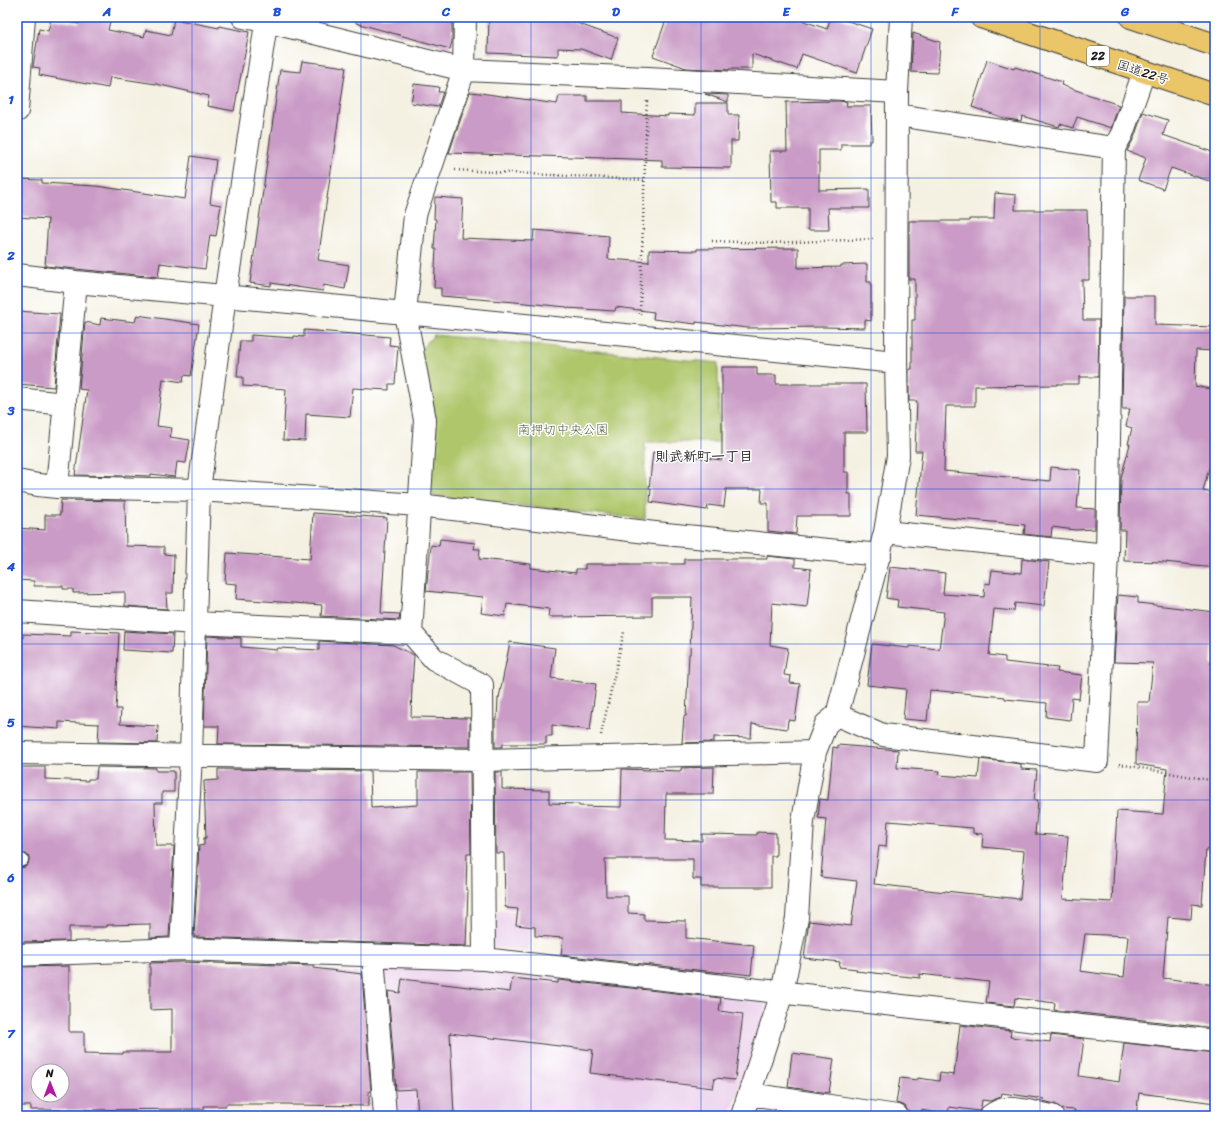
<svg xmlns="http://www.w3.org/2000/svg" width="1232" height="1133" font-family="Sriracha,'Klee One',sans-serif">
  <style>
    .built { fill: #ebd1eb }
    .green { fill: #afc66b; stroke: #667144 }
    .building { fill: #ca9bc6; fill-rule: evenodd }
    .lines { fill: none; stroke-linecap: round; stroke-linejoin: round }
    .service-casing { stroke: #3c3c3a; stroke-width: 14 }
    .minor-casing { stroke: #3c3c3a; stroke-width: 24 }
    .trunk-casing { stroke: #3c3c3a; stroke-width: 24 }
    .path { stroke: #3c3c3a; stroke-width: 2.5; stroke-dasharray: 1 3; stroke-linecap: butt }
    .service { stroke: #fff; stroke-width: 12 }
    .minor { stroke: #fff; stroke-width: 22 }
    .trunk { stroke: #ebc669; stroke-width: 22 }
    .grid { fill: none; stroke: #1d4ed8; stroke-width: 1; stroke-opacity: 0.55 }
    .labels { text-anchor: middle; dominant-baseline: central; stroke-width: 3; stroke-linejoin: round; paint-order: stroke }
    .shield { fill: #fff; stroke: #606060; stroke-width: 1 }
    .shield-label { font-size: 12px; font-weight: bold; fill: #1c1c1c }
    .street-label { font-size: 13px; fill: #1c1c1c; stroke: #fff }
    .park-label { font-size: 13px; fill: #57603c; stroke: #fff }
    .neighbourhood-label { font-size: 14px; font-weight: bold; fill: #1c1c1c; stroke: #fff }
    .neatline { fill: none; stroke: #1d4ed8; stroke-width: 1.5 }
    .grid-label { font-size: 13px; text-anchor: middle; font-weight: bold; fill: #1d4ed8 }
  </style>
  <rect width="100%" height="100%" fill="#fff"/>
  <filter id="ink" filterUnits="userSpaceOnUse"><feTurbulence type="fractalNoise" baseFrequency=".025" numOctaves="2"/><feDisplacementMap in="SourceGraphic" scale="8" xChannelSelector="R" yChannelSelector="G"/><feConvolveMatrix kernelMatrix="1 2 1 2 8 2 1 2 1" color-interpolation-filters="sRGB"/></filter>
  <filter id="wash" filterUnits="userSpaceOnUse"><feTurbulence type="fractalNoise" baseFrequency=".012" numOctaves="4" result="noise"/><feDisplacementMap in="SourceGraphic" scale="16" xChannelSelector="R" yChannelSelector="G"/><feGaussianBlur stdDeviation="0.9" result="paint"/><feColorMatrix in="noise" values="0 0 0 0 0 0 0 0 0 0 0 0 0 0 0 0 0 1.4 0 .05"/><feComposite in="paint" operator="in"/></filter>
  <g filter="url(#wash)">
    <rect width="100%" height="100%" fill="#f4f1e2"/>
    <path class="built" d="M494 910 516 912 515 925 532 927 529 951 491 947Z
      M396 964 485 966 762 999 767 1008 730 1116H391L381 972Z"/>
    <path class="green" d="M434 335 718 363 719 442H645V519L434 496 428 487 419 351Z"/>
    <g id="blocks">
      <path class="building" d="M81 17H111L108 30 144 37 146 30 171 35 174 19 219 28V26L249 32 234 111 207 106 209 96 156 84 110 77 108 88 39 75 40 68 33 67 39 29 48 31 51 19 79 24Z
        M356 17H443L452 20V41L450 49 356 23Z
        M489 17H560L618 38 611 60 581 49 558 48V56L488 53Z
        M667 17H792L827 29 831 17H836L872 29 857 73 802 54 797 69 752 54V69H729V70L686 68 653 56Z
        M913 33 940 42 938 73 911 72Z
        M987 60 1014 69 1015 67 1062 82 1061 85 1119 105 1111 128 1077 117 1073 128 1060 124 1059 127 1022 116 1021 121 1007 119 972 107Z
        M302 61 346 67 318 260 349 265 345 289 324 285 323 291 271 283V286L250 283 280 70 300 72Z
        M414 84 439 87 438 92H443L438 107 411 103Z
        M470 92 480 93 557 104 559 96H587V101H622V113L668 116V114L695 115V103H728V115H739L738 141H731V168L662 167V160L449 153Z
        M705 94 728 95V102Z
        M838 101 847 102 846 106H871L872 141H869V144H841V150H819V190L869 189V208H828L829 230H808V208H777V202H771L770 151H787L786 102Z
        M1143 112 1168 120 1163 135 1215 153V183L1171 168 1163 189 1138 180 1146 158 1127 151 1134 138Z
        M191 156 216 160 210 203 221 205 216 236 210 235 205 269 160 263 158 277 45 266 48 219 17 217 18 179 42 180V183L96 186 185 199Z
        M995 193 1016 195 1015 210H1087L1088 240H1089V280H1082L1083 320H1099L1098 377H1079V384H1057V385L975 386V406H946L944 471 1050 481 1051 467 1080 470 1077 508 1095 509V529L1075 530 1052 527 1051 537 1024 534 1025 525 916 515 922 451H915L917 401H909V369H912V320H915V279H909V221H969V219H994Z
        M435 197 463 199 461 238 533 241 534 230 609 236 608 259 649 262V250L697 251V249L798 248V268L841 267V265L867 264V282H871V321L865 320V328L824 327 748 328 696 322V324L653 319 654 312 616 307 615 311 567 308V307L515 302 441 296V288H434L436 249H434L436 219H434Z
        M1124 296H1155V325L1215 327V351L1196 350 1195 386 1215 390V445L1203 491 1215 494V567L1164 562 1124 561 1125 530H1120L1121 478 1130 444H1128L1132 428 1126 426 1130 409H1122Z
        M17 311 60 314 54 387 17 384Z
        M137 315 199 324 191 376 184 375 183 382 163 379 157 426 172 428 170 437 190 440 186 463 177 462 175 477 151 474V476L125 475V476L75 475 87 390 79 389 85 322 100 325 101 318 135 322Z
        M304 330 390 337 389 345 398 346 395 384H389V390L353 388 350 417 306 414 305 441 283 440 286 389 243 386V377H237L240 341H251V335L294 338V336L304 337Z
        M722 367H757V375H776V384H866L867 432H844V472H848V494H851V516H797L796 534 768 531V503H761L762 489H726L724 507 708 505 707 510 650 502 651 489H649L653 452 722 460Z
        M61 500 125 501 126 546 164 547V554L174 555 173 593H166L167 609 125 606V592L73 593V589H63V586H34V581L17 580V528L45 530V515H60Z
        M313 513 387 518 381 613 400 614 399 620 321 616 322 605 236 599 237 584 225 583 227 553 310 559Z
        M440 539 475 543 474 549H480L479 559 531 564V568L576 573V569H585V564H684V559H767V556L795 559V567L811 569 807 607 772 603 770 645 788 648 784 675 791 676 790 683 800 684 795 721 788 720 787 729 752 724 751 738 714 737V742L682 743 684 716H686L689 654H690L692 597H652V616L548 617 549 609 507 604 505 616 481 613 483 597 426 591 431 545 439 546Z
        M1022 559 1049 562 1044 606 1015 603 1014 611 994 609 989 655 1005 657V662L1058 668 1057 672 1082 675 1079 699 1072 698 1070 720 1046 717 1047 703 1005 699V697L930 690 927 721 903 719 906 689 867 685 872 644 909 648V646L939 649 944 612 897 607 898 600 886 598 890 567 945 573 943 594 984 597 985 583 990 584 992 570 1021 573Z
        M1118 595 1138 597V603L1215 612 1214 634 1211 664 1215 665V849H1206L1202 905 1192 904 1191 919 1168 917 1163 978 1215 985V1028L1054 1010 1055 1003 1015 998 1014 1006 986 1003 989 982 920 974V978L856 971 857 969 839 967 840 962 804 958 809 921 851 926 857 881 821 877 826 819 818 818 820 799 828 800 833 747 838 748V745L898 750 897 768 940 771 939 775 978 778 980 759 1021 764V769L1037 770 1034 800H1038L1035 834 1068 836 1063 899 1112 902 1117 811 1163 814 1167 769 1136 764 1137 702H1149L1153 663 1114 662ZM888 821 973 828V833L983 834 982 847 1024 851 1020 899 945 891V892L874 884 879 846 886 847ZM1085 934 1128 936 1124 977 1080 971Z
        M71 631 119 633 116 691H117L116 709H121L120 724 158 726 157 743 98 742 99 724 59 722V729L17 726V638H23V634L71 636Z
        M124 631 173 634 172 653 123 650Z
        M207 636 241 638V647L277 650 278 648 319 650V641L393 645 414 655 412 685 411 717 470 718V747L218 744 219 726H204Z
        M510 642 555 648 551 678 596 684 590 730 552 725V736H546V744H503L502 747H495V719H497L498 698H499Z
        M17 767H45V779L88 781V779H96L97 767 156 768V771H174V792H162V803H155L156 846H174L169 937 150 938V924L107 925V927H69V941L17 942V868L25 867 28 864 29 860V857L26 854 17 852Z
        M714 767 713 794H666L665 840 702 841V834L757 835V832L776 833V856H771V887H701V879H693V859H605L606 896H628V913L644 914V920L686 921V938L754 945 751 975 724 972V973L561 955 563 938 535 936V927L516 925 518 909 507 908V907H505L504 853H496L495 772H502V789L549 790V803L579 804V806L621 807 622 769 681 771V768Z
        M218 769 370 771 371 808 418 805V772H470L471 854H467L466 890H468L466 946 194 937 199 846 204 845V838H206L204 781 218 780Z
        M181 962 313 966V968L362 974 371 1091H369V1106L292 1105V1104H226V1106H204V1109L62 1110H31V1106H17V967L69 966V1032H84V1053L123 1054V1052H172V1009L150 1010V963ZM38 1071H62V1095H38Z
        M512 978 558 983V980L721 998 719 1011 743 1014 735 1080 715 1078 713 1088 590 1073 593 1050 450 1033 454 1116H418L416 1089 396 1090 388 991 400 993 402 979 510 992Z
        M960 1025 1011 1031 1010 1037 1050 1042 1051 1035 1084 1039 1079 1076 1119 1082 1124 1043 1215 1053V1103L1139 1093 1136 1116H1112L1074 1112 1075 1110 1062 1109 1055 1104 1043 1101 1044 1099 1002 1093 1001 1097 990 1101 982 1100 981 1107 979 1111 949 1107 948 1115 921 1110V1116H909L908 1111 905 1106 896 1103 900 1078 917 1080 918 1078 939 1081 940 1073 954 1075Z
        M792 1053 834 1059 829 1093 788 1087Z
        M784 1112 813 1116H783Z"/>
    </g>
  </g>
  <g filter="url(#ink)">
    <use href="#blocks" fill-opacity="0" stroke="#3c3c3a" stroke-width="1"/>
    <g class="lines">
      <defs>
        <path id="service" d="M17 860H22"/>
        <path id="minor" d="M243 17 266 21 464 70 648 78 897 92
          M465 17 464 70 415 215 405 313 425 420 411 633 434 659 482 685 484 959
          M17 111 24 17
          M1114 148 1122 134 1144 72
          M17 275 76 282 405 313 896 362
          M17 399 65 404
          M17 481 38 485 57 487 199 490 419 505 655 533 880 555
          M57 487 76 282
          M885 532 1107 555
          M17 611 195 623 411 633
          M837 715 883 735 1097 761 1107 555 1114 148 897 115
          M17 753 482 760 815 752
          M181 949 191 755 199 490 225 296 267 17
          M17 955 181 949 484 959 1215 1041
          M373 955 385 1116
          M750 1094 897 1116
          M742 1116 782 993 797 918 803 821 815 752 826 724 837 715 885 532 898 456 896 362 897 92 901 17
          M990 1116C994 1113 999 1110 1004 1109 1016 1107 1040 1114 1052 1116"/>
        <path id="trunk" d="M981 17 1215 95
          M1131 17 1215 45"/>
      </defs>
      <use href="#service" class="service-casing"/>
      <use href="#minor" class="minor-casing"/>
      <use href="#trunk" class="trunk-casing"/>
      <path class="path" d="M455 170 645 180
        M712 241 769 243 874 239
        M640 314 647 101
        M601 735 624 632
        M1119 764 1215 781"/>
      <use href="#service" class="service"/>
      <use href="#minor" class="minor"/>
      <use href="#trunk" class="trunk"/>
    </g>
  </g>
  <path class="grid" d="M192 17V1116M361 17V1116M531 17V1116M701 17V1116M871 17V1116M1040 17V1116M17 178H1215M17 333H1215M17 489H1215M17 644H1215M17 800H1215M17 955H1215"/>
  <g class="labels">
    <rect class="shield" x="1087" y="46" width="22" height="20" rx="3"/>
    <g class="shield-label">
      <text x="1098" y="56">22</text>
    </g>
    <g class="street-label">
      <text transform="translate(1143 72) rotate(18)">国道22号</text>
    </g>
    <g class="park-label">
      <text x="563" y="429">南押切中央公園</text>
    </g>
    <g class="neighbourhood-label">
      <text x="704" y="456">則武新町一丁目</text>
    </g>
  </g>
  <rect width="1232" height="1133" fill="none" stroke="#fff" stroke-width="44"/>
  <g transform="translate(50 1083) rotate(359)"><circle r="19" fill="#ffffff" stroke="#a4a4a4"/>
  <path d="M0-3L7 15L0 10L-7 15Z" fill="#b5179e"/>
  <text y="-6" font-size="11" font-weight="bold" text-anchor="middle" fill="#1c1c1c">N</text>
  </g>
  <rect x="22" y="22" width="1188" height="1089" class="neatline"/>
  <g class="grid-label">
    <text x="107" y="16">A</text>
    <text x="277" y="16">B</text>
    <text x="446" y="16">C</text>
    <text x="616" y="16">D</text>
    <text x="786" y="16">E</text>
    <text x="955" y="16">F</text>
    <text x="1125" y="16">G</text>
    <text x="11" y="104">1</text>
    <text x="11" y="260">2</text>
    <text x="11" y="415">3</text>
    <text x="11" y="571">4</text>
    <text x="11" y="727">5</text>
    <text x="11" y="882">6</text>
    <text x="11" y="1038">7</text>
  </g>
</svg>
